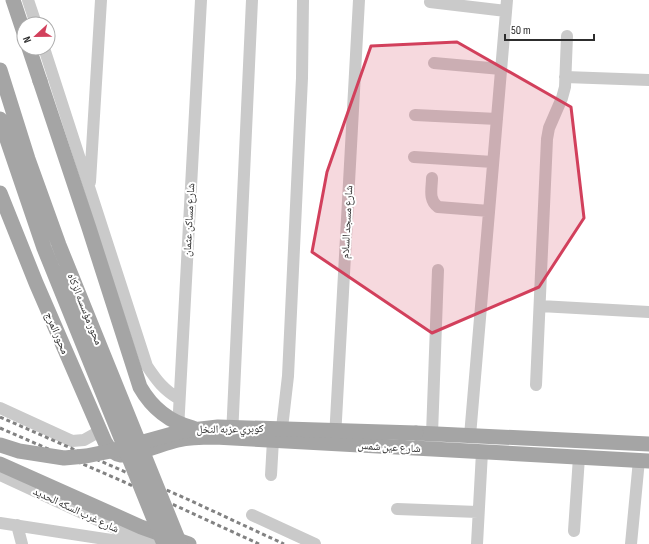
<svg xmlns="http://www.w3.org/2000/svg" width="649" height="544" font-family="'Sofia Sans Condensed','Noto Naskh Arabic',sans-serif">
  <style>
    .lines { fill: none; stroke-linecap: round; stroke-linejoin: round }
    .minor { stroke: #cacaca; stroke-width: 12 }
    .major { stroke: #a5a5a5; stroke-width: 15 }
    .rail { stroke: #828282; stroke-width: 3; stroke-dasharray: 4 3; stroke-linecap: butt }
    .major-bridge { stroke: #a5a5a5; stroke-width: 15 }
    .marked { fill: #d2405c; fill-opacity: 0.2; stroke: #d2405c; stroke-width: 3; stroke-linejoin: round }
    .labels { text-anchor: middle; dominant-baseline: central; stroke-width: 4; stroke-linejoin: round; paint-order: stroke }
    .street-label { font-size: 11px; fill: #2d2d2d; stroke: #fff }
  </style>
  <rect width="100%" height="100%" fill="#fff"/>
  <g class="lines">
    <path class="minor" d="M28 0 36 24
      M430 2 506 11
      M44 48 147 366C157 381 163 389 179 399
      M434 63 501 69
      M565 77 649 80
      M415 115 497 119
      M414 157 493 162
      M432 178C432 188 428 200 438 207L489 211
      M90 182 101 0
      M540 306 649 312
      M536 385 547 139 549 128 562 98 565 87 567 36
      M0 408 72 441 84 440 100 431
      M282 428 288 376 302 78 303 0
      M178 430 201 0
      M432 434 438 270
      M232 436 252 0
      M470 436 507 0
      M335 438 359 0
      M0 475 128 534 153 544
      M271 475 273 440
      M397 509 478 512
      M252 515 315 544
      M0 523 131 543
      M17 525 22 544
      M574 531 579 457
      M477 544 482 452
      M631 544 639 460"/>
    <path class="major" d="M13 0 24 33
      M29 48 40 81
      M0 193 36 283 105 442C109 449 114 454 121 455 134 456 164 443 178 440 190 437 202 437 215 437L649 461
      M416 433 649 444
      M0 464 141 527 189 544"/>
    <path class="rail" d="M0 417 187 499 284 544
      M0 428 122 481 259 544"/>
    <path class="major-bridge" d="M0 70 28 159 59 245 180 544
      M40 81 89 228 140 387C152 408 169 422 193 428
      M0 119 44 248 164 544
      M0 445 19 451 64 458 86 456 111 451 183 431 218 427 416 433"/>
  </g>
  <path class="marked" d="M457 42 571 107 584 218 539 287 432 333 312 252 327 172 371 46Z"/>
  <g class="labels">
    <g class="street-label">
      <text transform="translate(189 220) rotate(-87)">شارع مساكن عثمان</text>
      <text transform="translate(347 222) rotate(-87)">شارع مسجد السلام</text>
      <text transform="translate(85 309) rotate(68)">محور مؤسسه الزكاه</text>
      <text transform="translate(57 333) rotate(67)">محور المرج</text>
      <text transform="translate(230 429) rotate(-1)">كوبري عزبه النخل</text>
      <text transform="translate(389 447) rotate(3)">شارع عين شمس</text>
      <text transform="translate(76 510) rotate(25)">شارع غرب السكه الحديد</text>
    </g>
  </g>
  <g transform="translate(36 36) rotate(248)"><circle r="19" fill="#ffffff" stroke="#ababab"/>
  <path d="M0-3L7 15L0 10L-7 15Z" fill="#d2405c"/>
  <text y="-6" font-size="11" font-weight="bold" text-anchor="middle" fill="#2d2d2d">N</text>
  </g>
  <path d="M505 34v6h89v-6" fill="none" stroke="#2d2d2d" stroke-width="2"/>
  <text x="511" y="34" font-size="12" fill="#2d2d2d" stroke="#ffffff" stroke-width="3" paint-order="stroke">50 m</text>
</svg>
